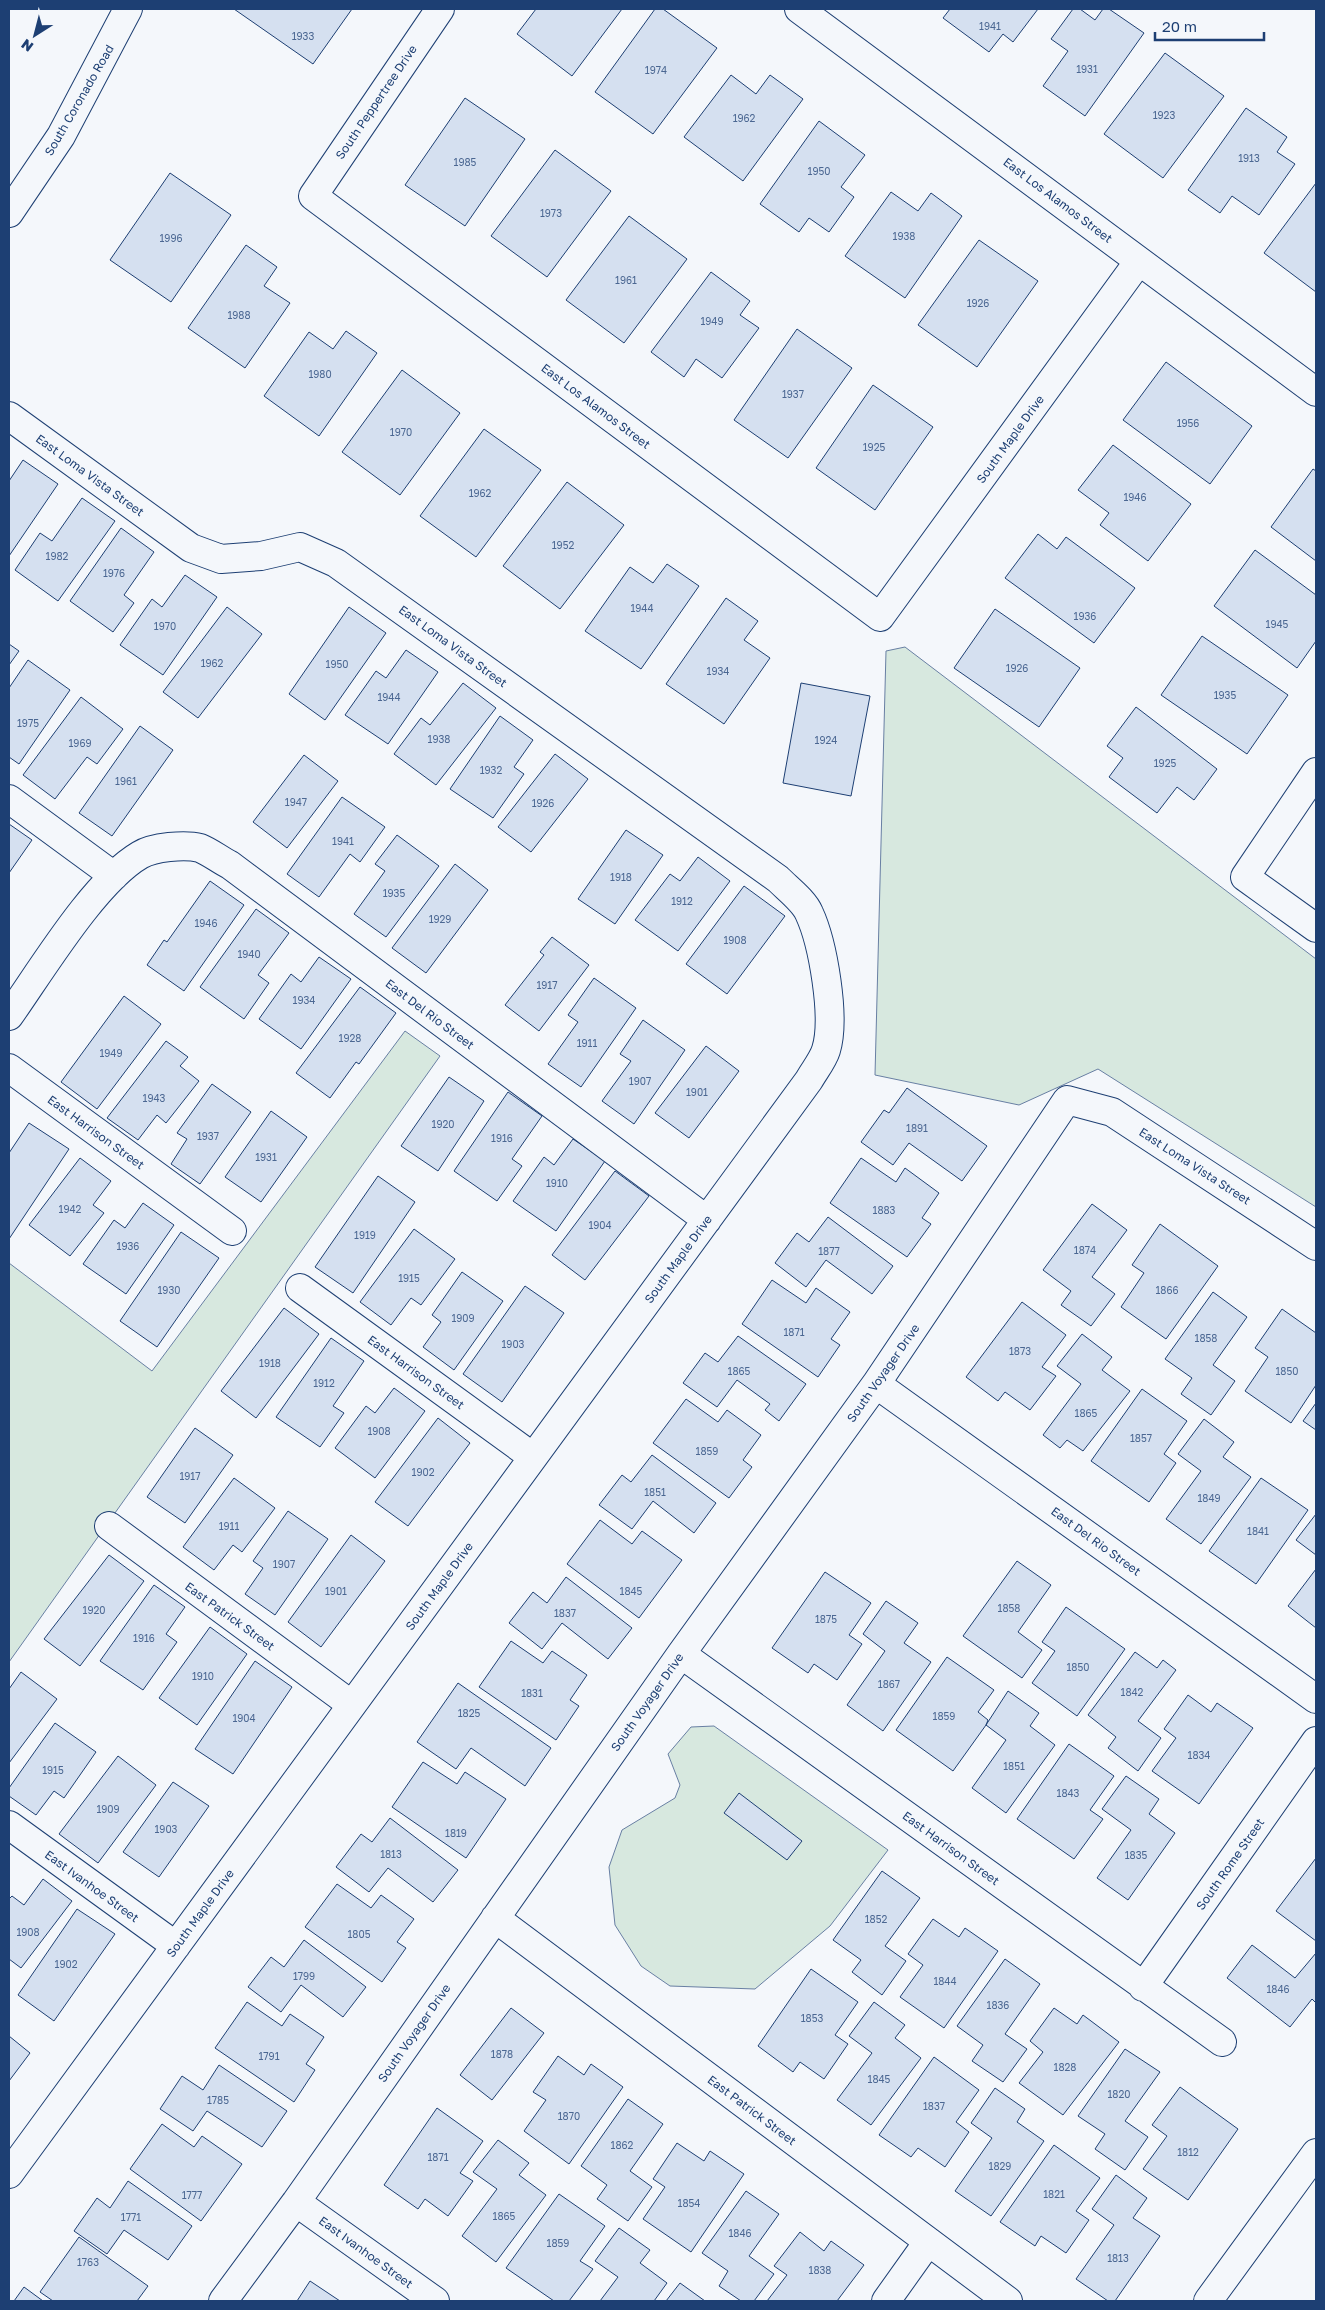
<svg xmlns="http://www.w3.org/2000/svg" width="1325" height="2310" font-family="'Golos Text',sans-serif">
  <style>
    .green { fill: #d7e8df; stroke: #687fa3 }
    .building { fill: #d5e0f0; stroke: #1d3f73 }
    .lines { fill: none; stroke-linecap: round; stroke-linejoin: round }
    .street-casing { stroke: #1d3f73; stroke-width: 30 }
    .secondary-casing { stroke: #1d3f73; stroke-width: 30 }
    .street { stroke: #f4f7fb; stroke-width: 28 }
    .secondary { stroke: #f4f7fb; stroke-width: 28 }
    .labels { text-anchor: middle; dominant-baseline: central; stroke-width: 4; stroke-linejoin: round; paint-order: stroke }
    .number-label { font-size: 10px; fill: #4b6792 }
    .street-label { font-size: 12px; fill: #1d3f73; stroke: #f4f7fb }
  </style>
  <rect width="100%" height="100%" fill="#f4f7fb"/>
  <path class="green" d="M905 647 1316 959V1207L1098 1069 1019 1105 875 1075 886 651Z
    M405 1031 440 1056 9 1662V1263L152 1371Z
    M714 1726 888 1850 830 1926 755 1989 670 1986 641 1966 615 1925 609 1867 622 1830 675 1798 680 1785 668 1754 691 1727Z"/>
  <path class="building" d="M234 9H352L313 64Z
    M536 9H622L572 76 517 34Z
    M655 9H663L717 48 653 134 595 92Z
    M950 9H1038L1013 42 1003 34 989 52 943 18Z
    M1073 9H1080L1095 20 1103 9H1109L1144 33 1085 116 1043 86 1068 51 1051 39Z
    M1165 53 1224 96 1163 178 1104 134Z
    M731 75 756 94 770 75 803 99 743 181 684 137Z
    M465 98 525 139 465 226 405 185Z
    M1246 108 1287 137 1277 152 1295 164 1259 215 1232 196 1220 213 1188 190Z
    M819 121 865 155 841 187 854 197 829 232 809 218 799 232 760 204Z
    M555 150 611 191 547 277 491 236Z
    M170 173 231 215 171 302 110 260Z
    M1316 183V292L1264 253Z
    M891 192 918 211 931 193 962 216 905 298 845 256Z
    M629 216 687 259 624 343 566 300Z
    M979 240 1038 281 977 367 918 325Z
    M246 245 277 267 264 286 290 303 245 368 188 328Z
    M711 272 750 301 740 315 759 328 722 378 696 359 684 377 651 352Z
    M797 329 852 368 788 458 734 420Z
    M346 331 377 353 319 436 264 396 309 332 333 349Z
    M1166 362 1252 426 1210 484 1123 420Z
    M402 370 460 413 400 495 342 452Z
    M873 385 933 427 875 510 816 468Z
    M484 429 541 470 476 557 420 516Z
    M1113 445 1191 504 1148 561 1100 525 1109 513 1078 490Z
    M23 460 58 484 9 556V481Z
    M1313 469 1316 471V561L1271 527Z
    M567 482 624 525 560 609 503 566Z
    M82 498 115 521 58 601 15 570 40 533 52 541Z
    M121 528 154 552 124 595 134 603 113 632 70 601Z
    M1038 534 1057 549 1066 537 1135 588 1094 643 1005 578Z
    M1255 550 1316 595V641L1297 668 1214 606Z
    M667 564 699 586 641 669 585 631 630 567 653 583Z
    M185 575 217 597 163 675 120 645 152 599 162 607Z
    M726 598 758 621 744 640 770 658 724 724 666 684Z
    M227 607 262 634 198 718 163 692Z
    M349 607 386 633 325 720 289 694Z
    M995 609 1080 668 1039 727 954 668Z
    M1202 636 1288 695 1247 754 1161 695Z
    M9 644 19 651 9 665Z
    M406 650 438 672 388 744 345 715 376 671 386 678Z
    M28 660 70 690 19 764 9 757V688Z
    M463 683 496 708 436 785 394 754 421 718 430 725Z
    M801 683 870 696 851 796 783 783Z
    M81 697 123 729 97 764 87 757 55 799 23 775Z
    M1136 707 1217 769 1194 800 1177 787 1157 813 1109 777 1123 758 1107 746Z
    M500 716 533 740 514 767 524 774 493 818 450 789Z
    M140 726 173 750 112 836 79 813Z
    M555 754 588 779 531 852 498 827Z
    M304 755 338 781 287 848 253 822Z
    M342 797 385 827 360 862 350 854 319 897 287 874Z
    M9 824 32 840 9 873Z
    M626 830 663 855 615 924 578 899Z
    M397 835 439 866 386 937 354 914 385 871 375 864Z
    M698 857 730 881 678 951 635 920 670 874 680 881Z
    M455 864 488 890 426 973 392 948Z
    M210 881 244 905 184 991 147 965 164 940 167 942Z
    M744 886 785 916 727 994 686 964Z
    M256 909 289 933 258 975 269 983 244 1019 200 987Z
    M552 937 589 965 539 1031 505 1005 544 955 540 952Z
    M319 957 351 979 301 1049 259 1019 291 974 301 982Z
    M594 978 636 1008 581 1087 548 1064 578 1022 568 1015Z
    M360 987 396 1013 359 1064 356 1062 330 1098 296 1073Z
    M124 996 161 1024 97 1109 61 1082Z
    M643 1020 685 1050 634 1124 602 1101 631 1061 620 1054Z
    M166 1041 188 1057 180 1066 199 1081 166 1123 157 1115 138 1140 107 1118Z
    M706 1046 739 1071 689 1138 655 1113Z
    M449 1077 484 1101 438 1171 401 1146Z
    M212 1084 251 1112 200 1184 171 1164 187 1139 177 1133Z
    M907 1088 987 1146 962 1181 909 1143 893 1165 861 1142 884 1110 889 1113Z
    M508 1092 542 1116 512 1159 522 1166 497 1201 454 1171Z
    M271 1111 307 1137 261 1202 225 1177Z
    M29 1123 69 1149 9 1239V1153Z
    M573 1139 605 1161 556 1231 513 1201 544 1157 554 1165Z
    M80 1158 111 1181 93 1205 104 1213 70 1256 29 1225Z
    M861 1158 896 1182 905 1168 939 1193 922 1218 931 1224 907 1257 830 1203Z
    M615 1171 649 1196 585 1280 552 1255Z
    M378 1176 415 1202 353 1293 315 1267Z
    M143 1203 174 1225 126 1294 83 1264 114 1220 125 1228Z
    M1092 1204 1127 1230 1092 1277 1115 1294 1091 1326 1061 1305 1071 1291 1043 1270Z
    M828 1217 893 1266 872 1294 826 1260 806 1287 775 1263 797 1233 809 1242Z
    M1160 1224 1218 1266 1166 1339 1121 1307 1144 1273 1132 1265Z
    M414 1229 455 1259 421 1305 411 1298 391 1325 360 1302Z
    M181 1232 219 1258 157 1347 120 1321Z
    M462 1272 503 1301 454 1370 423 1347 441 1322 432 1315Z
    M772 1280 806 1303 816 1288 850 1312 831 1339 840 1345 818 1377 742 1324Z
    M525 1286 564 1313 502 1402 463 1374Z
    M1213 1292 1247 1317 1213 1365 1235 1381 1211 1415 1181 1394 1192 1378 1165 1359Z
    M1022 1302 1066 1335 1042 1367 1056 1376 1030 1410 1005 1392 998 1401 966 1377Z
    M284 1308 319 1334 256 1418 221 1391Z
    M1282 1309 1316 1333V1385L1291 1423 1245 1391 1268 1357 1255 1348Z
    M1082 1334 1112 1357 1102 1370 1130 1391 1083 1451 1067 1440 1060 1448 1043 1435 1081 1384 1057 1366Z
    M738 1336 806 1384 779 1421 765 1410 770 1404 737 1380 717 1407 683 1383 705 1353 718 1362Z
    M331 1338 364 1361 333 1406 344 1413 320 1447 276 1417Z
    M394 1388 425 1411 375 1478 335 1448 366 1406 375 1413Z
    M1142 1389 1187 1421 1164 1454 1176 1463 1149 1502 1091 1461Z
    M686 1399 718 1422 727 1410 761 1435 743 1460 752 1467 729 1498 653 1443Z
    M1316 1403V1430L1303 1421Z
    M438 1418 470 1443 408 1526 375 1502Z
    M1204 1419 1234 1442 1223 1457 1251 1477 1201 1544 1166 1519 1201 1471 1178 1454Z
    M195 1428 233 1455 185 1523 147 1497Z
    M652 1455 716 1503 694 1533 653 1501 632 1529 599 1505 622 1475 631 1482Z
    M234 1478 275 1508 242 1552 233 1545 214 1570 183 1547Z
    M1261 1478 1308 1510 1256 1584 1209 1551Z
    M288 1511 328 1539 275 1615 245 1594 263 1568 253 1561Z
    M1316 1514V1555L1296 1540Z
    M600 1520 632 1544 642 1531 682 1560 639 1618 567 1564Z
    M351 1535 385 1561 321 1647 288 1622Z
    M109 1555 144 1581 80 1666 44 1639Z
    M1017 1561 1051 1585 1018 1632 1042 1650 1022 1678 963 1636Z
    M1316 1569V1628L1288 1606Z
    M825 1572 871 1603 849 1635 862 1644 837 1680 814 1664 808 1673 772 1648Z
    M566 1577 632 1628 608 1659 562 1623 542 1649 509 1623 533 1592 547 1603Z
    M154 1585 185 1607 166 1634 177 1642 143 1690 100 1661Z
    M886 1601 918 1623 904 1643 931 1662 883 1731 847 1705 885 1651 863 1634Z
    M1066 1607 1125 1649 1077 1716 1032 1683 1055 1651 1042 1642Z
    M210 1627 247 1654 197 1725 159 1698Z
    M511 1641 543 1663 552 1651 587 1675 570 1700 579 1706 556 1740 479 1687Z
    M1135 1652 1157 1668 1163 1660 1176 1670 1138 1721 1161 1738 1138 1771 1108 1748 1116 1737 1088 1715Z
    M947 1657 994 1690 978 1712 988 1720 986 1725 953 1771 896 1730Z
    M255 1661 292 1687 233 1774 195 1749Z
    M21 1672 57 1699 9 1763V1689Z
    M458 1683 551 1748 525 1786 471 1748 456 1769 417 1742Z
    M1008 1691 1039 1713 1030 1726 1055 1745 1006 1813 972 1788 1006 1740 986 1725Z
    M1188 1695 1211 1712 1217 1703 1253 1728 1199 1804 1152 1771 1176 1738 1164 1729Z
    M55 1723 96 1752 64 1798 54 1791 36 1815 9 1796V1788Z
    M1069 1744 1114 1776 1090 1810 1103 1819 1074 1859 1017 1819Z
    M118 1756 156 1785 98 1863 59 1834Z
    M423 1762 457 1784 465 1772 506 1799 466 1858 392 1807Z
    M1126 1776 1159 1799 1149 1814 1175 1833 1128 1900 1097 1878 1131 1830 1102 1809Z
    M173 1782 209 1806 159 1877 123 1852Z
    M739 1793 802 1841 787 1860 724 1813Z
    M390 1818 458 1870 433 1902 388 1868 369 1892 336 1867 361 1834 372 1842Z
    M1316 1858V1941L1276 1911Z
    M882 1871 920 1898 885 1946 906 1961 882 1995 852 1972 861 1960 833 1940Z
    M43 1879 72 1901 21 1968 9 1959V1899L12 1896 24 1905Z
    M337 1884 371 1908 381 1895 414 1919 397 1942 406 1948 382 1982 305 1927Z
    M77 1909 115 1934 54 2021 18 1995Z
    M933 1919 959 1937 965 1928 998 1951 944 2028 900 1997 923 1965 908 1954Z
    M304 1940 366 1987 343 2017 301 1985 281 2012 248 1987 271 1957 284 1967Z
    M1252 1945 1295 1978 1316 1953V2003L1312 1999 1290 2027 1227 1978Z
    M1005 1959 1040 1984 1005 2034 1027 2049 1003 2082 972 2061 983 2045 957 2026Z
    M811 1969 858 2002 835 2035 848 2044 824 2079 800 2062 793 2072 758 2046Z
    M247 2002 282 2026 290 2014 324 2037 306 2064 315 2070 294 2102 215 2048Z
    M874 2002 905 2025 895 2038 921 2058 871 2125 837 2100 872 2053 849 2036Z
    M511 2008 544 2033 492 2100 460 2075Z
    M1054 2008 1077 2024 1083 2015 1119 2042 1063 2115 1019 2083 1043 2052 1030 2041Z
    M9 2036 30 2053 9 2081Z
    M1125 2049 1160 2072 1125 2121 1148 2137 1125 2170 1095 2149 1105 2134 1078 2116Z
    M558 2056 584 2075 591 2064 623 2087 569 2164 524 2131 546 2100 533 2092Z
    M934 2057 979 2090 956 2122 969 2132 945 2167 918 2148 911 2157 879 2135Z
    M219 2065 287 2111 262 2147 207 2111 193 2131 160 2109 182 2076 203 2090Z
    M1180 2087 1238 2129 1188 2200 1143 2169 1167 2136 1152 2125Z
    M995 2088 1025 2109 1017 2122 1044 2141 991 2216 955 2191 992 2138 971 2123Z
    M628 2099 663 2124 630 2171 652 2187 628 2221 597 2199 607 2185 581 2166Z
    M437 2108 483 2141 460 2173 473 2181 448 2216 425 2199 418 2209 384 2185Z
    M162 2124 194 2147 202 2136 242 2164 201 2221 130 2169Z
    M498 2140 529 2163 519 2175 546 2195 496 2262 462 2236 497 2189 473 2172Z
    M677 2143 704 2161 710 2151 744 2174 691 2252 643 2219 665 2187 653 2179Z
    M1054 2145 1100 2178 1076 2211 1089 2220 1066 2253 1041 2236 1035 2246 1000 2222Z
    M1116 2175 1147 2198 1133 2218 1160 2236 1115 2301H1108L1076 2279 1114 2225 1092 2209Z
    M128 2181 192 2226 168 2260 124 2230 107 2254 74 2231 97 2198 110 2208Z
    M746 2191 779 2214 749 2256 774 2274 754 2301H741L719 2286 728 2271 702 2253Z
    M559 2194 605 2226 580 2261 593 2269 569 2301H554L506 2268Z
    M619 2228 650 2250 640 2263 667 2283 654 2301H600L618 2277 595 2261Z
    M800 2232 824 2251 831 2241 864 2265 837 2301H767L787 2275 774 2266Z
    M79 2237 148 2286 137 2301H53L40 2292Z
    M310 2281 340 2301H297Z
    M680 2283 705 2301H666Z
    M24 2287 43 2301H14Z"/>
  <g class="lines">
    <defs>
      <path id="street" d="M440 9 313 196 880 617 1139 261
        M799 9 1316 392
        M9 213 61 136 128 9
        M9 416 191 548 221 559 261 556 300 547 336 563 778 879C788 889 804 901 809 913 823 943 836 1018 826 1050 823 1060 814 1071 809 1080L9 2174
        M1316 772 1245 877 1316 928
        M9 799 114 876
        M9 1016C41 971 94 882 140 855 153 847 185 844 200 848 210 852 220 860 230 865L707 1220
        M9 1068 232 1231
        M300 1288 533 1457
        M876 1384 1316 1699
        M109 1526 352 1705
        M681 1654 1222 2042
        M9 1825 176 1946
        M495 1918 1008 2301
        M1143 1987 1316 1741
        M296 2202 435 2301
        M223 2301 296 2202 681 1654 876 1384 1067 1100 1112 1112 1316 1246
        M886 2301 928 2242"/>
      <path id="secondary" d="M1208 2301 1316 2153"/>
    </defs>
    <use href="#street" class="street-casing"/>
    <use href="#secondary" class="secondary-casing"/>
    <use href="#street" class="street"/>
    <use href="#secondary" class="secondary"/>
  </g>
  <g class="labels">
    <g class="number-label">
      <text x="990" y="26">1941</text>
      <text x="303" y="36">1933</text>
      <text x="1087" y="69">1931</text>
      <text x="656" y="70">1974</text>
      <text x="1164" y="115">1923</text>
      <text x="744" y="118">1962</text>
      <text x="1249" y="158">1913</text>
      <text x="465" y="162">1985</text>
      <text x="819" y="171">1950</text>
      <text x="551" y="213">1973</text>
      <text x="904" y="236">1938</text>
      <text x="171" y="238">1996</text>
      <text x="626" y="280">1961</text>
      <text x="978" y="303">1926</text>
      <text x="239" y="315">1988</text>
      <text x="712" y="321">1949</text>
      <text x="320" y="374">1980</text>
      <text x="793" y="394">1937</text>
      <text x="1188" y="423">1956</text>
      <text x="401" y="432">1970</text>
      <text x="874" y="447">1925</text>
      <text x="480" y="493">1962</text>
      <text x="1135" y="497">1946</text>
      <text x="563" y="545">1952</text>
      <text x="57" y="556">1982</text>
      <text x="114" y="573">1976</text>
      <text x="642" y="608">1944</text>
      <text x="1085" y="616">1936</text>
      <text x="1277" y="624">1945</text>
      <text x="165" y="626">1970</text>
      <text x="212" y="663">1962</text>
      <text x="337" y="664">1950</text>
      <text x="1017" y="668">1926</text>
      <text x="718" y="671">1934</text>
      <text x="1225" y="695">1935</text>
      <text x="389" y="697">1944</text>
      <text x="28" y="723">1975</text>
      <text x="439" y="739">1938</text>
      <text x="826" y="740">1924</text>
      <text x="80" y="743">1969</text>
      <text x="1165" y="763">1925</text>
      <text x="491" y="770">1932</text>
      <text x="126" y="781">1961</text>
      <text x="296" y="802">1947</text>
      <text x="543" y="803">1926</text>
      <text x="343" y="841">1941</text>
      <text x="621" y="877">1918</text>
      <text x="394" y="893">1935</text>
      <text x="682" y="901">1912</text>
      <text x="440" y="919">1929</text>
      <text x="206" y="923">1946</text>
      <text x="735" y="940">1908</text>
      <text x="249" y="954">1940</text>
      <text x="547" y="985">1917</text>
      <text x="304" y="1000">1934</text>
      <text x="350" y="1038">1928</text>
      <text x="587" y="1043">1911</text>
      <text x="111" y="1053">1949</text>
      <text x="640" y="1081">1907</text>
      <text x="697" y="1092">1901</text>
      <text x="154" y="1098">1943</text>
      <text x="443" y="1124">1920</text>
      <text x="917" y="1128">1891</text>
      <text x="208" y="1136">1937</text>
      <text x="502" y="1138">1916</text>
      <text x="266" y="1157">1931</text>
      <text x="557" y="1183">1910</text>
      <text x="70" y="1209">1942</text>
      <text x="884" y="1210">1883</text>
      <text x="600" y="1225">1904</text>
      <text x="365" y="1235">1919</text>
      <text x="128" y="1246">1936</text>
      <text x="1085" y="1250">1874</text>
      <text x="829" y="1251">1877</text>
      <text x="409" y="1278">1915</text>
      <text x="169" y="1290">1930</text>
      <text x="1167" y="1290">1866</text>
      <text x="463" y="1318">1909</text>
      <text x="794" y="1332">1871</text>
      <text x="1206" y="1338">1858</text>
      <text x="513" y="1344">1903</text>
      <text x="1020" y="1351">1873</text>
      <text x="270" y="1363">1918</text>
      <text x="739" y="1371">1865</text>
      <text x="1287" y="1371">1850</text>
      <text x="324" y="1383">1912</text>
      <text x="1086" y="1413">1865</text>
      <text x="379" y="1431">1908</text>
      <text x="1141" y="1438">1857</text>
      <text x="707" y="1451">1859</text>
      <text x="423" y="1472">1902</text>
      <text x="190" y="1476">1917</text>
      <text x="655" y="1492">1851</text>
      <text x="1209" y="1498">1849</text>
      <text x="229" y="1526">1911</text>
      <text x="1258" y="1531">1841</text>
      <text x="284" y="1564">1907</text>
      <text x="336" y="1591">1901</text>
      <text x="631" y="1591">1845</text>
      <text x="1009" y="1608">1858</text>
      <text x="94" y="1610">1920</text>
      <text x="565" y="1613">1837</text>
      <text x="826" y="1619">1875</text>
      <text x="144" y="1638">1916</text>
      <text x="1078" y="1667">1850</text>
      <text x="203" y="1676">1910</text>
      <text x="889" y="1684">1867</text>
      <text x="1132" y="1692">1842</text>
      <text x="532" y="1693">1831</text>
      <text x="469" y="1713">1825</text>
      <text x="944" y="1716">1859</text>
      <text x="244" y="1718">1904</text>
      <text x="1199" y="1755">1834</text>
      <text x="1014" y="1766">1851</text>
      <text x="53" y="1770">1915</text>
      <text x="1068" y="1793">1843</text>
      <text x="108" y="1809">1909</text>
      <text x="166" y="1829">1903</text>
      <text x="456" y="1833">1819</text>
      <text x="391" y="1854">1813</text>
      <text x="1136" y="1855">1835</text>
      <text x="876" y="1919">1852</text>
      <text x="28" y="1932">1908</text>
      <text x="359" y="1934">1805</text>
      <text x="66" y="1964">1902</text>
      <text x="304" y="1976">1799</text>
      <text x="945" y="1981">1844</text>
      <text x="1278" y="1989">1846</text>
      <text x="998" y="2005">1836</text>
      <text x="812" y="2018">1853</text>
      <text x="502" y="2054">1878</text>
      <text x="269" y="2056">1791</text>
      <text x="1065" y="2067">1828</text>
      <text x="879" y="2079">1845</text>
      <text x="1119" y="2094">1820</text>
      <text x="218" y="2100">1785</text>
      <text x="934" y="2106">1837</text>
      <text x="569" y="2116">1870</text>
      <text x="622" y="2145">1862</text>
      <text x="1188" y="2152">1812</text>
      <text x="438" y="2157">1871</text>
      <text x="1000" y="2166">1829</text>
      <text x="1054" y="2194">1821</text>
      <text x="192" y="2195">1777</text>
      <text x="689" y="2203">1854</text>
      <text x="504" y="2216">1865</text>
      <text x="131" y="2217">1771</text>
      <text x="740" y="2233">1846</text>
      <text x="558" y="2243">1859</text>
      <text x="1118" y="2258">1813</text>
      <text x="88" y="2262">1763</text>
      <text x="820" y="2270">1838</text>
    </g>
    <g class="street-label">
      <text transform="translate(79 100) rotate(-60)">South Coronado Road</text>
      <text transform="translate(376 102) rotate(-56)">South Peppertree Drive</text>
      <text transform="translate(1058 200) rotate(37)">East Los Alamos Street</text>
      <text transform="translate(596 406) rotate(37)">East Los Alamos Street</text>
      <text transform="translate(1010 439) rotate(-54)">South Maple Drive</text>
      <text transform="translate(90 475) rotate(36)">East Loma Vista Street</text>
      <text transform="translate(453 646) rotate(36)">East Loma Vista Street</text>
      <text transform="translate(430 1014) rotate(37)">East Del Rio Street</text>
      <text transform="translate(96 1132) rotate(36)">East Harrison Street</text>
      <text transform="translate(1195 1166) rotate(33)">East Loma Vista Street</text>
      <text transform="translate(678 1259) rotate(-54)">South Maple Drive</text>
      <text transform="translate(416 1372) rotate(36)">East Harrison Street</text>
      <text transform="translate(883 1373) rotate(-55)">South Voyager Drive</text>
      <text transform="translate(1096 1541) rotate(36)">East Del Rio Street</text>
      <text transform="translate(439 1586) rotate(-54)">South Maple Drive</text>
      <text transform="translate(230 1616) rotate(36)">East Patrick Street</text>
      <text transform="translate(647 1702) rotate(-55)">South Voyager Drive</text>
      <text transform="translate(951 1848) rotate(36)">East Harrison Street</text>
      <text transform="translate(1230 1864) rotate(-55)">South Rome Street</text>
      <text transform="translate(92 1886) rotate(36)">East Ivanhoe Street</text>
      <text transform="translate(200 1913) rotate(-54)">South Maple Drive</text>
      <text transform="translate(414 2033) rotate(-55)">South Voyager Drive</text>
      <text transform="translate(752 2110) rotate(37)">East Patrick Street</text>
      <text transform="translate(366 2252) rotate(36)">East Ivanhoe Street</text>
    </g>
  </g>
  <rect width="1325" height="2310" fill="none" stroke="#1d3f73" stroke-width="20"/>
  <g transform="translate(35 35) rotate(216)" stroke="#f4f7fb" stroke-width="4" paint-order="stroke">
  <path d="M0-4L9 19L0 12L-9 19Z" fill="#1d3f73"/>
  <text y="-8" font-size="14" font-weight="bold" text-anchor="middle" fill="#1d3f73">N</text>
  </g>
  <path d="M1155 32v8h109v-8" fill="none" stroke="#1d3f73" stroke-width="2.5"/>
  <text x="1162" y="32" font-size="15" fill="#1d3f73" stroke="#f4f7fb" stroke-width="4" paint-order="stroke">20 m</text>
</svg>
